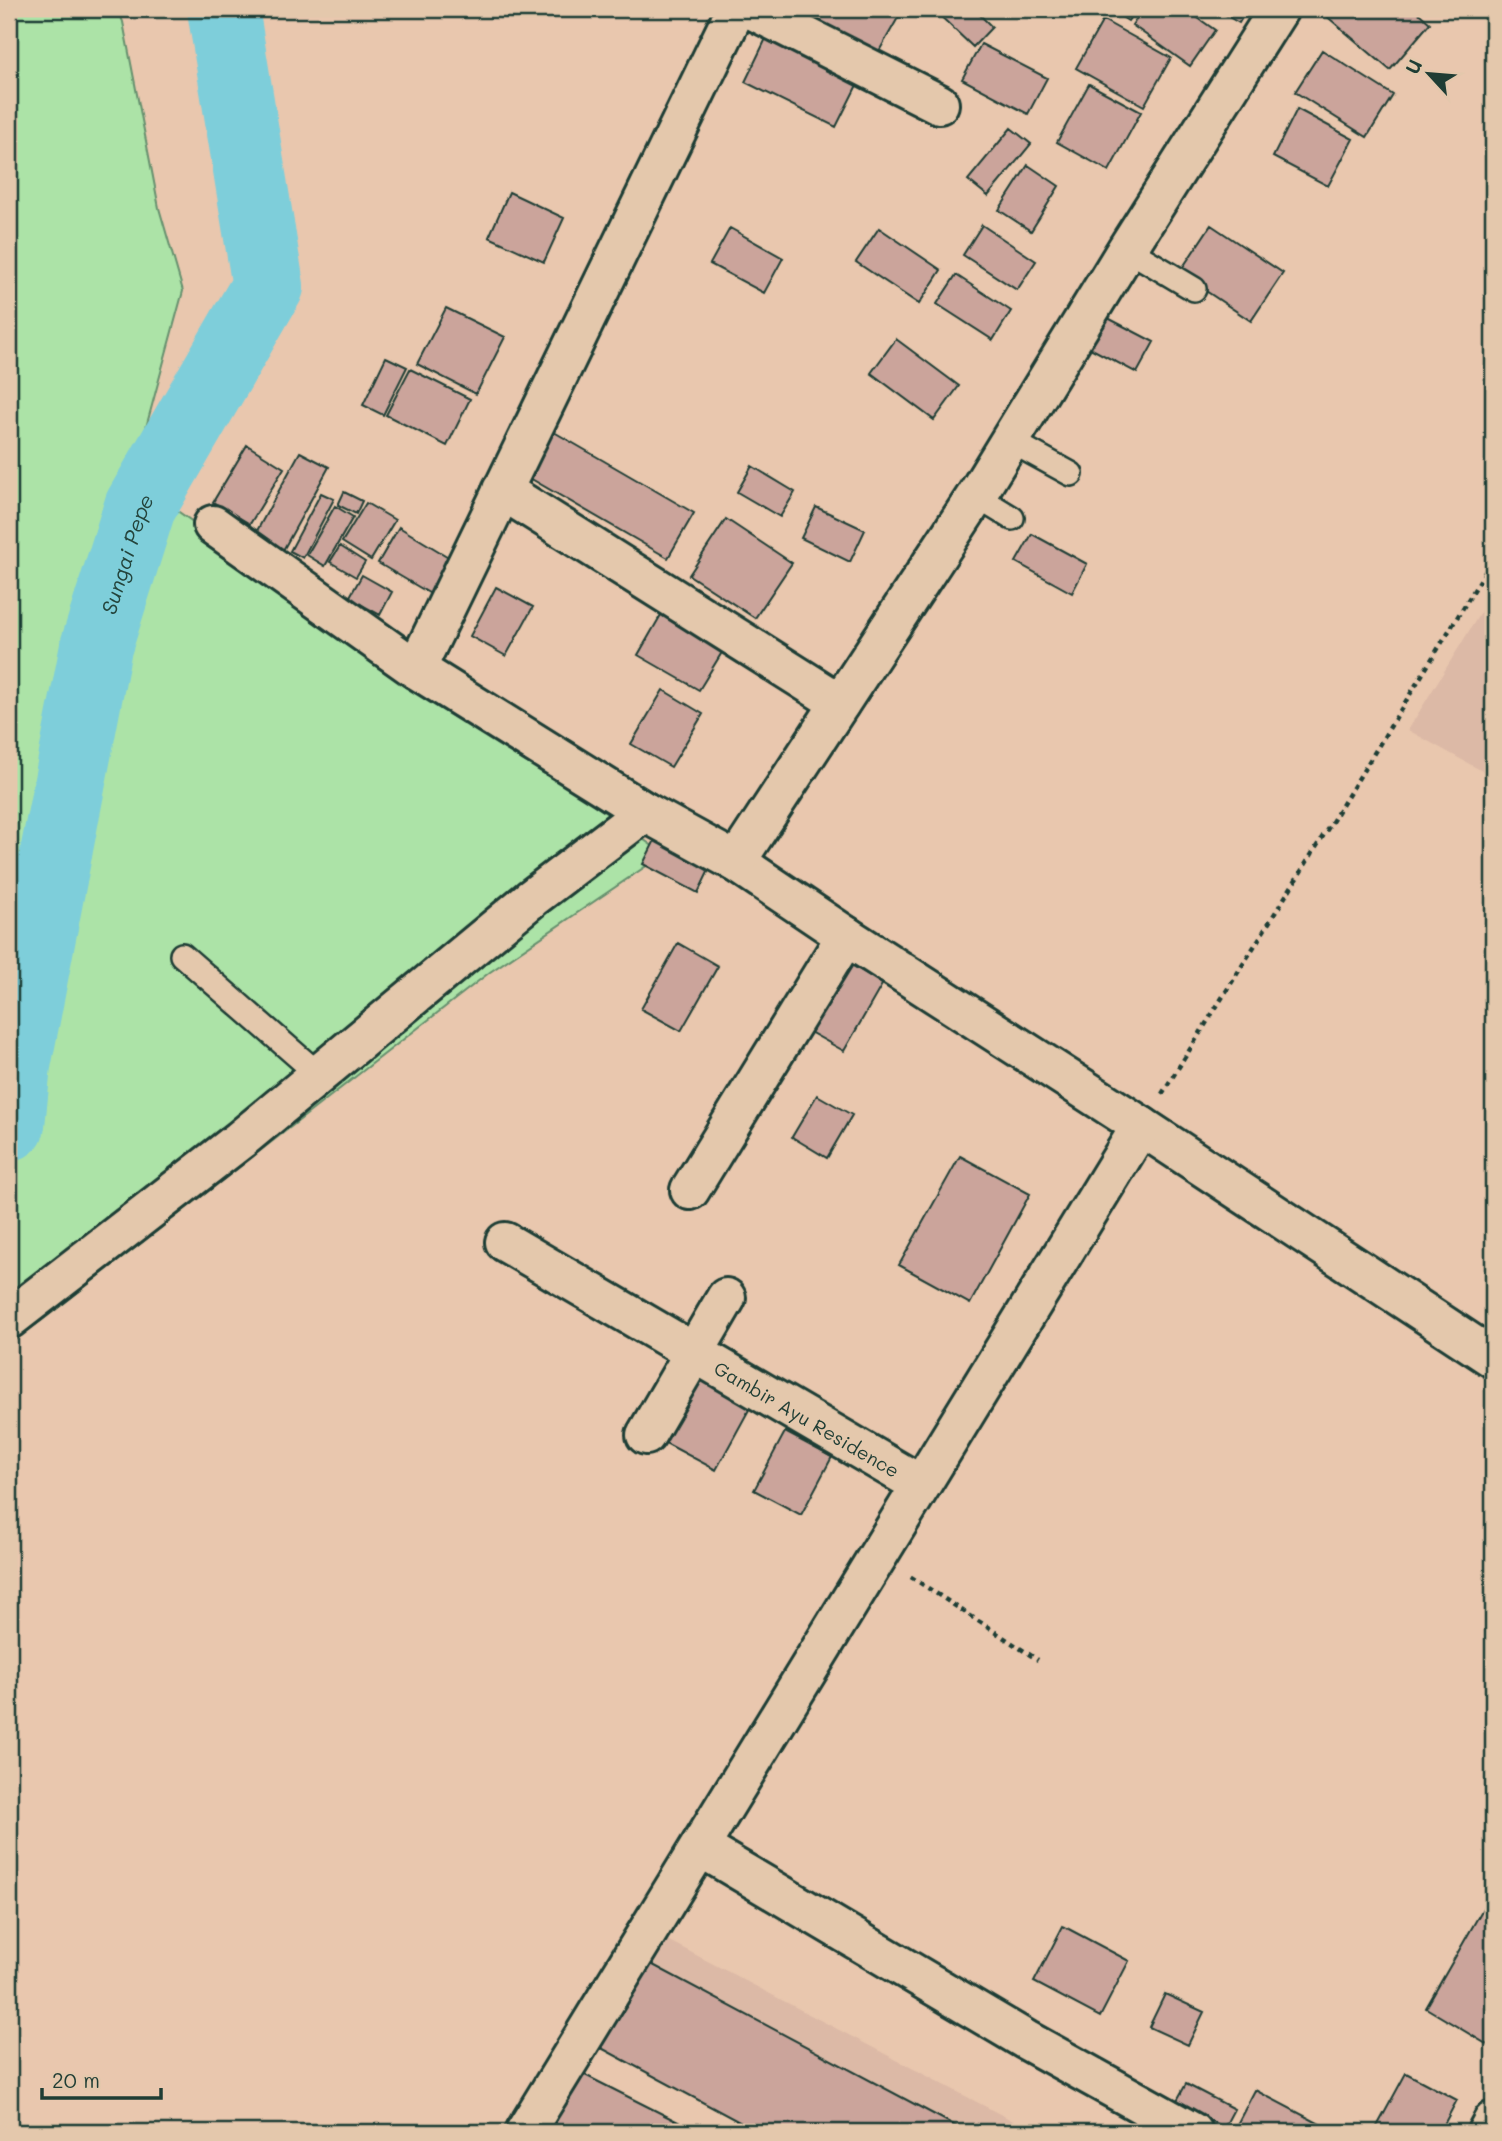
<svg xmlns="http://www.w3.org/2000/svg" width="1502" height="2141" font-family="Mali,sans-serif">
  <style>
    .built { fill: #dcb9a6 }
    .green { fill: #ace3a7; stroke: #66906e; stroke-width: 2 }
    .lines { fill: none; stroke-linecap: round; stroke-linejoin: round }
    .river { stroke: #7eceda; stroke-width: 72 }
    .building { fill: #cba49b; stroke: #1f3d34; stroke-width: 2 }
    .service-casing { stroke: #1f3d34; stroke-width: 28 }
    .minor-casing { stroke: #1f3d34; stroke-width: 44 }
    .secondary-casing { stroke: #1f3d34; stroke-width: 44 }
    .path { stroke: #1f3d34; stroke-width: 4.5; stroke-dasharray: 5 5; stroke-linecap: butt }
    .service { stroke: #e4c8ac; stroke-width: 23 }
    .minor { stroke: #e4c8ac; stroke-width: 38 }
    .secondary { stroke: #e4c8ac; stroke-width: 38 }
    .labels { text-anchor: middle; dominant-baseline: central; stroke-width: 5; stroke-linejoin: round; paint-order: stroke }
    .street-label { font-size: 19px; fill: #1f3d34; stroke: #e4c8ac }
    .water-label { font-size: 21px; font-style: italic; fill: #24443c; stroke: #e4c8ac }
  </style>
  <rect width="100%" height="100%" fill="#e9c7ae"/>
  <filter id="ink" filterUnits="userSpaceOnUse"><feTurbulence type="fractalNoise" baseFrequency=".0143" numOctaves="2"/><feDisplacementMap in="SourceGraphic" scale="14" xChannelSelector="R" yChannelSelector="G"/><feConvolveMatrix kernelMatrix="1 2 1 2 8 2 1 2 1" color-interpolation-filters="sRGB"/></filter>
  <g filter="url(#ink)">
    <path class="built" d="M1493 592V777L1408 730Z
      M652 1932 1034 2132H772L600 2042Z"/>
    <path class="green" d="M9 9H118L123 22 159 208 183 291 132 479 664 854 490 972 41 1321 9 1343Z"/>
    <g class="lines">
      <path class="river" id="s1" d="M9 1125 15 1065 96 647 140 507 268 286 223 9"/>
    </g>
    <path class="building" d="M784 9H903L874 60Z
      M933 9H974L992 27 973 47Z
      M1109 9H1136L1128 21Z
      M1143 9H1185L1215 30 1190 66 1132 25Z
      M1215 9H1247L1239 23Z
      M1329 9H1414L1430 23 1390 70 1324 14Z
      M1103 20 1171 58 1144 106 1076 68Z
      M771 28 863 73 836 127 745 82Z
      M981 44 1047 78 1028 114 962 79Z
      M1322 50 1393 95 1367 137 1295 92Z
      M1089 84 1141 112 1109 171 1057 142Z
      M1297 109 1353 139 1328 186 1273 157Z
      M1011 128 1031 144 988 196 968 180Z
      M1028 165 1059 186 1031 231 999 210Z
      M509 192 564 218 544 262 489 237Z
      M982 225 1036 261 1017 290 963 255Z
      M1211 225 1283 273 1251 321 1179 273Z
      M730 228 783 258 764 293 710 264Z
      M879 228 941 270 919 304 856 262Z
      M956 275 1011 311 993 340 937 304Z
      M446 308 505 337 476 394 417 364Z
      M1106 317 1154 342 1137 373 1090 348Z
      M896 339 959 386 934 420 871 373Z
      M386 357 407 367 383 415 363 405Z
      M410 369 470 399 447 446 386 415Z
      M554 432 694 513 668 558 528 477Z
      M247 445 284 468 250 524 213 502Z
      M300 452 329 467 281 554 253 538Z
      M752 466 795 492 780 517 737 492Z
      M344 492 362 501 356 514 338 505Z
      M321 493 334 499 303 558 290 551Z
      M366 503 395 520 371 560 342 542Z
      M335 506 353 517 325 566 307 555Z
      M816 507 865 530 850 562 801 538Z
      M726 519 792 563 755 618 689 575Z
      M399 527 455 561 434 596 378 563Z
      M1032 534 1087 564 1072 593 1016 562Z
      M340 546 365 562 356 577 330 562Z
      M362 575 392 592 380 615 349 598Z
      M496 587 533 607 506 656 470 636Z
      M662 613 724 649 699 690 638 655Z
      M663 690 703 714 671 767 631 744Z
      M656 838 711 866 698 893 643 864Z
      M678 943 718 966 681 1031 641 1009Z
      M840 959 883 983 844 1051 801 1027Z
      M817 1095 852 1115 827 1158 792 1137Z
      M960 1156 1030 1194 970 1304 899 1265Z
      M693 1375 751 1406 716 1470 658 1439Z
      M785 1432 832 1457 801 1515 754 1490Z
      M1493 1891V2048L1426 2008Z
      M1063 1926 1129 1961 1100 2017 1034 1982Z
      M638 1957 967 2132H758L592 2043Z
      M1165 1994 1204 2012 1188 2045 1149 2027Z
      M577 2071 698 2132H551L546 2130Z
      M1406 2073 1457 2100 1440 2132H1374Z
      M1186 2084 1234 2109 1224 2128 1176 2102Z
      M1255 2090 1335 2132H1233Z"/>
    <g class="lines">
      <defs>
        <path id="service" d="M1127 249 1194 289
          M1009 440 1071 474
          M976 496 1012 518
          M182 955 318 1074"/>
        <g id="minor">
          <path d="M751 9 939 104"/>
          <path d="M502 490 840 703"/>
          <path d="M213 525 416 669 645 812 736 862 846 936 1141 1126 1493 1358"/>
          <path d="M416 669 736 9"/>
          <path d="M736 862 976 496 1127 249 1279 9"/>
          <path d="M690 1190 846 936"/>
          <path id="s2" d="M505 1242 921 1485"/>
          <path d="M9 1319 240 1140 532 898 645 812"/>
          <path d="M646 1435 726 1298"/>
          <path d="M700 1847 1026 2040 1192 2132"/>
          <path d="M525 2132 1141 1126"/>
        </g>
        <path id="secondary" d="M1487 2132 1493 2121"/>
      </defs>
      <use href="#service" class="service-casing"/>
      <use href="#minor" class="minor-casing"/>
      <use href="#secondary" class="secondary-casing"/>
      <path class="path" d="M1162 1094 1330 825 1493 559
        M911 1577 1038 1660"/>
      <use href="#service" class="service"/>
      <use href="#minor" class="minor"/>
      <use href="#secondary" class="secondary"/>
    </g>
  </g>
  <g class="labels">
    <g class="street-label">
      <text stroke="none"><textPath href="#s2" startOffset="350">Gambir Ayu Residence</textPath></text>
    </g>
    <g class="water-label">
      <text stroke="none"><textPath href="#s1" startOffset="584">Sungai Pepe</textPath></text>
    </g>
  </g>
  <rect width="1502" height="2141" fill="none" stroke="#e4c8ac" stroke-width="35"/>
  <rect x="18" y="18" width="1467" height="2106" fill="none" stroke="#1f3d34" stroke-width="2.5" filter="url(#ink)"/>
  <g transform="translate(1429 74) rotate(296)" stroke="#e4c8ac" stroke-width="5" paint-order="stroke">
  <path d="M0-5L12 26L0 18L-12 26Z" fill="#1f3d34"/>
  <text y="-10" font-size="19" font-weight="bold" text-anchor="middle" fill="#1f3d34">U</text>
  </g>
  <path d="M42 2088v10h119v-10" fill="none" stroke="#1f3d34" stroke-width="3.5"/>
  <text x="52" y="2088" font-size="21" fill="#1f3d34" stroke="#e4c8ac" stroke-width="5" paint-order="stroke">20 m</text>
</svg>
